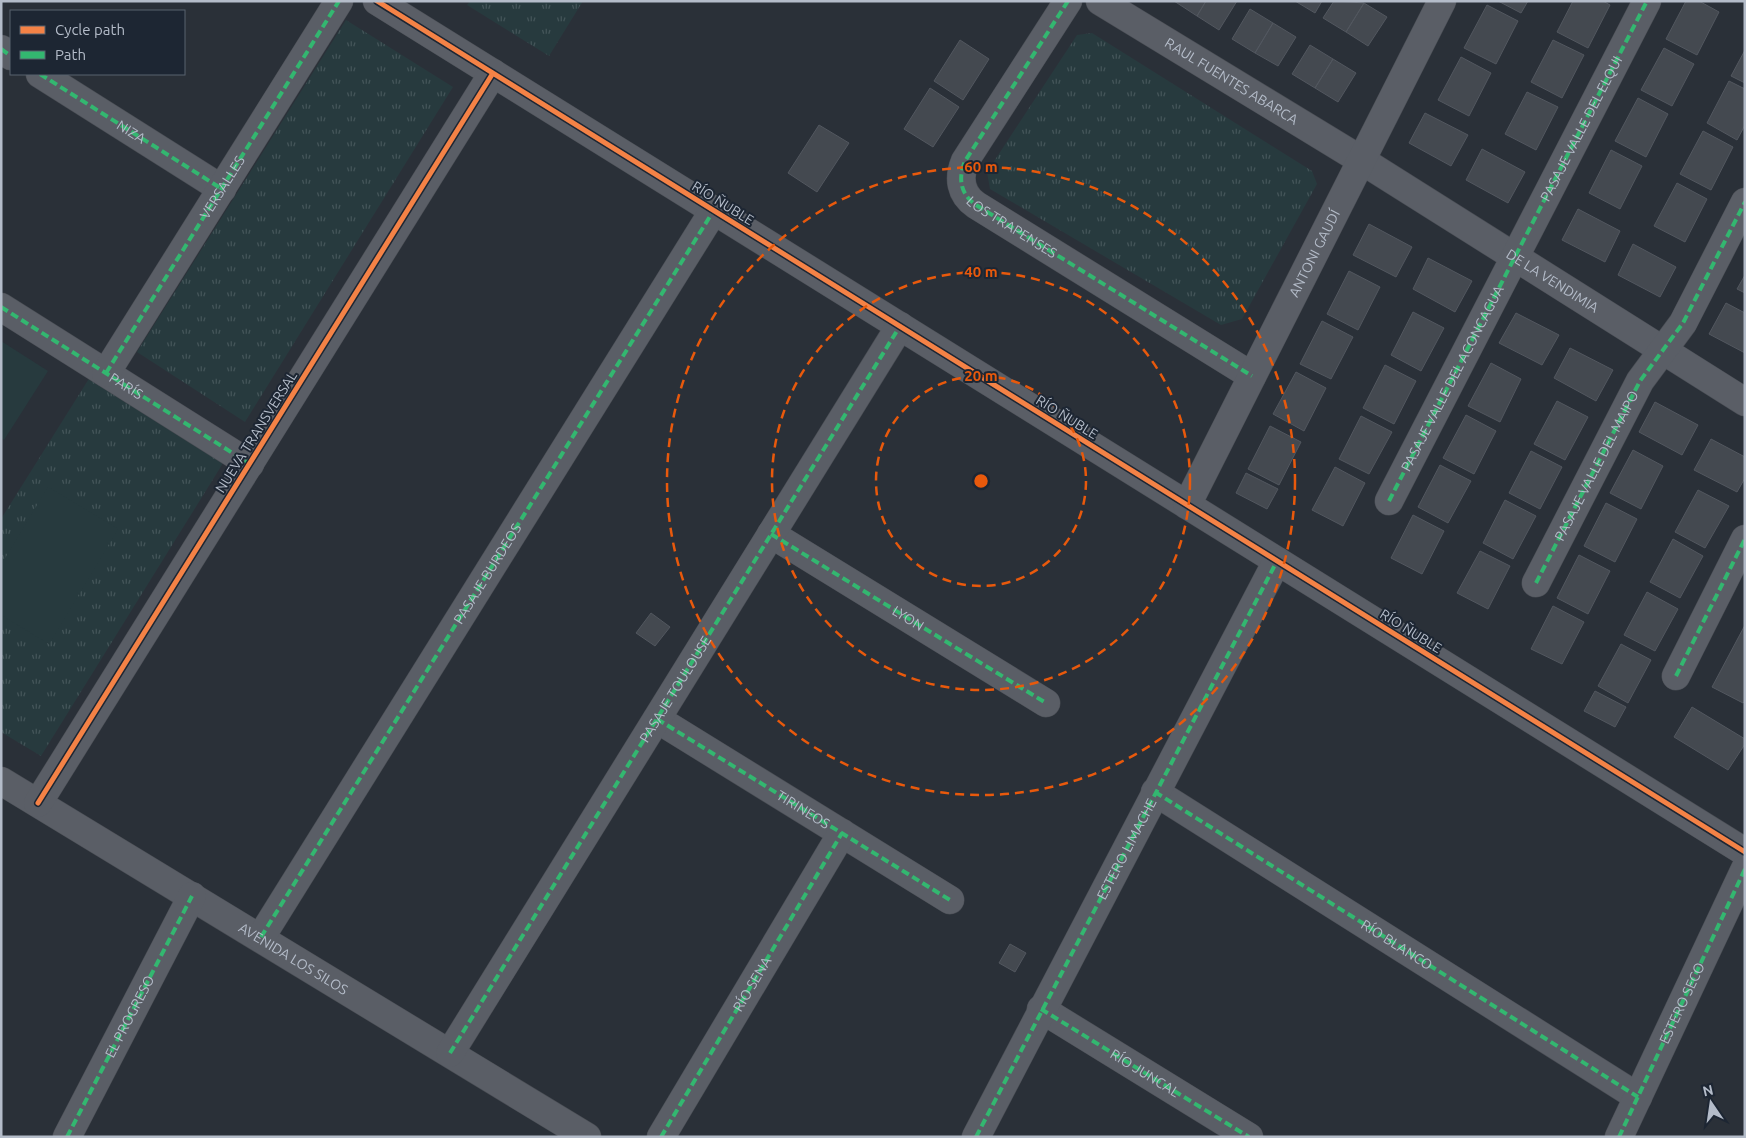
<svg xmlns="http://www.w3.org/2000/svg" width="1746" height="1138" font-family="Ubuntu,sans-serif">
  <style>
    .grass { fill: url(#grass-tufts) }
    .pitch { fill: #273a3e }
    .building { fill: #444950; stroke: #52575f }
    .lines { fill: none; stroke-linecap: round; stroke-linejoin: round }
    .street-casing { stroke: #484c53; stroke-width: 29 }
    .street { stroke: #5a5e66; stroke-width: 28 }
    .quiet { stroke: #33b770; stroke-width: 4; stroke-dasharray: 8 4; stroke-linecap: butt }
    .cycleway-casing { stroke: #1d2633; stroke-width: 8 }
    .cycleway { stroke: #f48246; stroke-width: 5 }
    .ring { fill: none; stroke: #e8590c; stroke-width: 2.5; stroke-dasharray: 9 6 }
    .labels { text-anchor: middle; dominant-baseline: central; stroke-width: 4; stroke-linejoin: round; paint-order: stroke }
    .street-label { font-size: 14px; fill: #b4bcc9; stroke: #1d2633 }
    .centre { fill: #e8590c; stroke: #1d2633; stroke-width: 2.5 }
    .ring-label { font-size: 15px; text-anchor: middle; font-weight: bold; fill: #e8590c; stroke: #1d2633; stroke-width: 4; stroke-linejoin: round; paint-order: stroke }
  </style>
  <defs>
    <pattern id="grass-tufts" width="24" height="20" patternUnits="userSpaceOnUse" patternTransform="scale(1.25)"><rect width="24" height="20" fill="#273a3e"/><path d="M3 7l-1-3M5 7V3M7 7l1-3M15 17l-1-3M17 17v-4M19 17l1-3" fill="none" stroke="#445559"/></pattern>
  </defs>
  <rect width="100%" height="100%" fill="#2a3038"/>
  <path class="grass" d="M470 1H583L549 56 467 5Z
    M346 20 453 87 245 422 137 352Z
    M1092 33 1312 171 1317 184 1242 319 1221 325 990 189 987 172 1077 35Z
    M90 377 225 460 41 756 1 732V519Z"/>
  <path class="pitch" d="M1 341 48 371 4 440 1 438Z
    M48 487 118 529 49 644 1 615V565Z"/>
  <path class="building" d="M1174 1H1206L1197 16Z
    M1206 1H1237L1219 30 1197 16Z
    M1295 1H1322L1315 13Z
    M1334 1 1364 3 1346 32 1323 18Z
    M1498 1H1528L1521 13Z
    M1573 1H1603L1610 5 1588 48 1557 32Z
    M1686 1H1699L1719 12 1697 55 1666 39Z
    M1364 3 1387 17 1368 46 1346 32Z
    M1487 5 1518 21 1496 64 1464 48Z
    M1250 9 1273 23 1255 53 1232 39Z
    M1273 23 1296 37 1278 66 1255 53Z
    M960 40 989 59 963 100 934 81Z
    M1553 40 1584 55 1562 98 1531 82Z
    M1310 45 1333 59 1315 88 1292 74Z
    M1664 48 1694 64 1672 106 1641 90Z
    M1745 50V83L1731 76Z
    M1461 57 1491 73 1469 116 1438 100Z
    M1333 59 1356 73 1338 102 1315 88Z
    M1729 81 1745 89V125L1737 140 1707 123Z
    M930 88 959 107 933 147 904 129Z
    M1527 92 1558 107 1536 150 1505 134Z
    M1638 98 1668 114 1646 157 1615 141Z
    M1425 113 1468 135 1451 166 1409 143Z
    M819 125 849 143 817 192 788 173Z
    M1703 131 1733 147 1711 190 1680 174Z
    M1482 149 1525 172 1508 203 1466 180Z
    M1611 150 1642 166 1620 209 1589 193Z
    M1677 183 1707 199 1685 242 1654 226Z
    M1578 209 1620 231 1605 262 1562 240Z
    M1369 224 1412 247 1396 277 1353 255Z
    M1633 244 1676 267 1660 297 1618 275Z
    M1428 258 1472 281 1455 312 1413 289Z
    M1349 271 1380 287 1358 330 1327 314Z
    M1745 275V293L1737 289Z
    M1726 303 1745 313V353L1709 334Z
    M1413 312 1444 328 1421 371 1391 355Z
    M1516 313 1559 335 1542 365 1499 343Z
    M1322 321 1353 337 1331 379 1300 364Z
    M1570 348 1613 370 1596 401 1554 378Z
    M1491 363 1521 379 1500 422 1468 406Z
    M1385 365 1416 381 1394 424 1363 408Z
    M1296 372 1326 388 1304 431 1273 414Z
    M1557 401 1588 417 1565 460 1534 444Z
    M1655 402 1698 425 1682 455 1639 432Z
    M1466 415 1496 431 1474 474 1443 458Z
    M1361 416 1392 432 1369 474 1339 459Z
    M1270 426 1301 442 1279 485 1248 469Z
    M1711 439 1745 457V478L1737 492 1694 470Z
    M1633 450 1663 466 1641 509 1610 493Z
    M1531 451 1562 467 1540 509 1509 493Z
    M1440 465 1471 481 1448 523 1418 507Z
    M1335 467 1365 483 1343 526 1312 510Z
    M1246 473 1278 489 1267 509 1236 493Z
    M1698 490 1729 506 1705 548 1675 532Z
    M1505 500 1536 516 1513 559 1483 543Z
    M1606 503 1637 519 1615 562 1584 546Z
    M1413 515 1444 531 1422 574 1391 558Z
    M1673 539 1703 556 1680 598 1650 582Z
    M1480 551 1510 566 1488 609 1457 593Z
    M1579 555 1610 571 1588 614 1557 598Z
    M1647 592 1678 609 1655 651 1624 635Z
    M1553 606 1584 622 1562 664 1531 649Z
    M651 613 670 627 655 646 636 633Z
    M1745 625V701L1743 703 1712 687Z
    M1621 644 1651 660 1628 703 1598 686Z
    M1595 691 1626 707 1615 727 1584 711Z
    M1692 707 1745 739V744L1728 770 1674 737Z
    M1010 944 1026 953 1015 972 999 963Z"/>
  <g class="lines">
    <defs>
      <g id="street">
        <path d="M377 1 1745 852"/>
        <path id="s1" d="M1068 1 965 161C958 178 960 194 976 205L1252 376"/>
        <path id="s2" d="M1100 1 1361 160 1745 402"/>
        <path d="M1 49 11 56"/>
        <path d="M40 74 222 189"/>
        <path id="s3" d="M1 307 250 464"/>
        <path id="s4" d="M106 373 339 1"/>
        <path d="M1389 501 1647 1"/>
        <path id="s5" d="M1187 505 1442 1"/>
        <path d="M771 534 1046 703"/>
        <path id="s6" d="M1536 583 1640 381 1683 323 1745 202"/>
        <path d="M1676 676 1745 539"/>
        <path id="s7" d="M657 719 950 900"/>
        <path id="s8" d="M1 781 587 1137"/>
        <path d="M1155 792 1638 1097"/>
        <path d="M38 803 493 73"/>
        <path d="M261 937 714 210"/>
        <path d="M1041 1009 1249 1137"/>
        <path id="s9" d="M450 1053 900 326"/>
        <path d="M67 1137 192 896"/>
        <path id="s10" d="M661 1137 842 833"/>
        <path d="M976 1137 1277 561"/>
        <path d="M1619 1137 1745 869"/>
      </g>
    </defs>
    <use href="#street" class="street-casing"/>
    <use href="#street" class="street"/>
    <g class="quiet">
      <path d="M1068 1 965 161C958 178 960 194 976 205L1252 376"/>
      <path d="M1 49 11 56"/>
      <path id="s11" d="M40 74 222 189"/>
      <path d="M1 307 250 464"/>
      <path d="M106 373 339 1"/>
      <path id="s12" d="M1389 501 1647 1"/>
      <path id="s13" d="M771 534 1046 703"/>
      <path d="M1536 583 1640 381 1683 323 1745 202"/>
      <path d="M1676 676 1745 539"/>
      <path d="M657 719 950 900"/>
      <path id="s14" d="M1155 792 1638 1097"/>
      <path id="s15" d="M261 937 714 210"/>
      <path id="s16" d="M1041 1009 1249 1137"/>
      <path d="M450 1053 900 326"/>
      <path id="s17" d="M67 1137 192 896"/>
      <path d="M661 1137 842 833"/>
      <path id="s18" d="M976 1137 1277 561"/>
      <path id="s19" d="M1619 1137 1745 869"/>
    </g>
    <defs>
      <path id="cycleway" d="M377 1 1745 852
        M38 803 493 73"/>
    </defs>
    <use href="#cycleway" class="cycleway-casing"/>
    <use href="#cycleway" class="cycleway"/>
  </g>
  <g class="ring">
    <circle cx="981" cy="481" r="105"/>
    <circle cx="981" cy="481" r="209"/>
    <circle cx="981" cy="481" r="314"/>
  </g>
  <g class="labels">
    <g class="street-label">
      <text stroke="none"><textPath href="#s2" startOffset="154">RAUL FUENTES ABARCA</textPath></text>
      <text stroke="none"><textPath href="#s12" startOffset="419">PASAJE VALLE DEL ELQUI</textPath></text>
      <text stroke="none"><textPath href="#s11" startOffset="108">NIZA</textPath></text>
      <text stroke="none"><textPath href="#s4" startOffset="219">VERSALLES</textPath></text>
      <text transform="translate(723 203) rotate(32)">RÍO ÑUBLE</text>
      <text stroke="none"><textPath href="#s1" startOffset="282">LOS TRAPENSES</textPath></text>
      <text stroke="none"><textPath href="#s5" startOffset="282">ANTONI GAUDÍ</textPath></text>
      <text stroke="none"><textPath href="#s2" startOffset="532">DE LA VENDIMIA</textPath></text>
      <text stroke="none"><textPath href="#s12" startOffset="138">PASAJE VALLE DEL ACONCAGUA</textPath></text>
      <text stroke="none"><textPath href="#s3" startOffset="148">PARÍS</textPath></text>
      <text transform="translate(1067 417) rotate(32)">RÍO ÑUBLE</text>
      <text transform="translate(256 432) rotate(-58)">NUEVA TRANSVERSAL</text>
      <text stroke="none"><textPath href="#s6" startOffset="132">PASAJE VALLE DEL MAIPO</textPath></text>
      <text stroke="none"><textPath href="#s15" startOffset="428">PASAJE BURDEOS</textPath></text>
      <text stroke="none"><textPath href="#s13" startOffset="161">LYON</textPath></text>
      <text transform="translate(1411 631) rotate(32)">RÍO ÑUBLE</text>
      <text stroke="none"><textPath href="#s9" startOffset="428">PASAJE TOULOUSE</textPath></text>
      <text stroke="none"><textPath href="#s7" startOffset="172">TIRINEOS</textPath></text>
      <text stroke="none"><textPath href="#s18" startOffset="325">ESTERO LIMACHE</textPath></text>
      <text stroke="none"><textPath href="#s14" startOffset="286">RÍO BLANCO</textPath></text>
      <text stroke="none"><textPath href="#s8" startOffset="342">AVENIDA LOS SILOS</textPath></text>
      <text stroke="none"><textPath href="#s10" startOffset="178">RÍO SENA</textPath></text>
      <text stroke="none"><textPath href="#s19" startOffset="148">ESTERO SECO</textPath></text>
      <text stroke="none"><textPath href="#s17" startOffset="136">EL PROGRESO</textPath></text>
      <text stroke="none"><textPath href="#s16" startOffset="122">RÍO JUNCAL</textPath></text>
    </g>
  </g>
  <circle cx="981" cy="481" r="8" class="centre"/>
  <g class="ring-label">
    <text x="981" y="172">60 m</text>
    <text x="981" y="277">40 m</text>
    <text x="981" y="381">20 m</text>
  </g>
  <rect width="1746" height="1138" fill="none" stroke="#b4bcc9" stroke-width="5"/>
  <rect x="10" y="10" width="175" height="65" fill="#1d2633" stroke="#59626f"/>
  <rect x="20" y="26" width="25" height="8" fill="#f48246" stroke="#59626f"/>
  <text x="55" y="35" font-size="15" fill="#b4bcc9">Cycle path</text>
  <rect x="20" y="51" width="25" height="8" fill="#33b770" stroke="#59626f"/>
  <text x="55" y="60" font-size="15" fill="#b4bcc9">Path</text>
  <g transform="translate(1711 1103) rotate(347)" stroke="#1d2633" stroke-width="4" paint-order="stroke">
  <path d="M0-4L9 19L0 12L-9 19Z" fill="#b4bcc9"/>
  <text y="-8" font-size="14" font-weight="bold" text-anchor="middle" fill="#b4bcc9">N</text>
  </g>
</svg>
